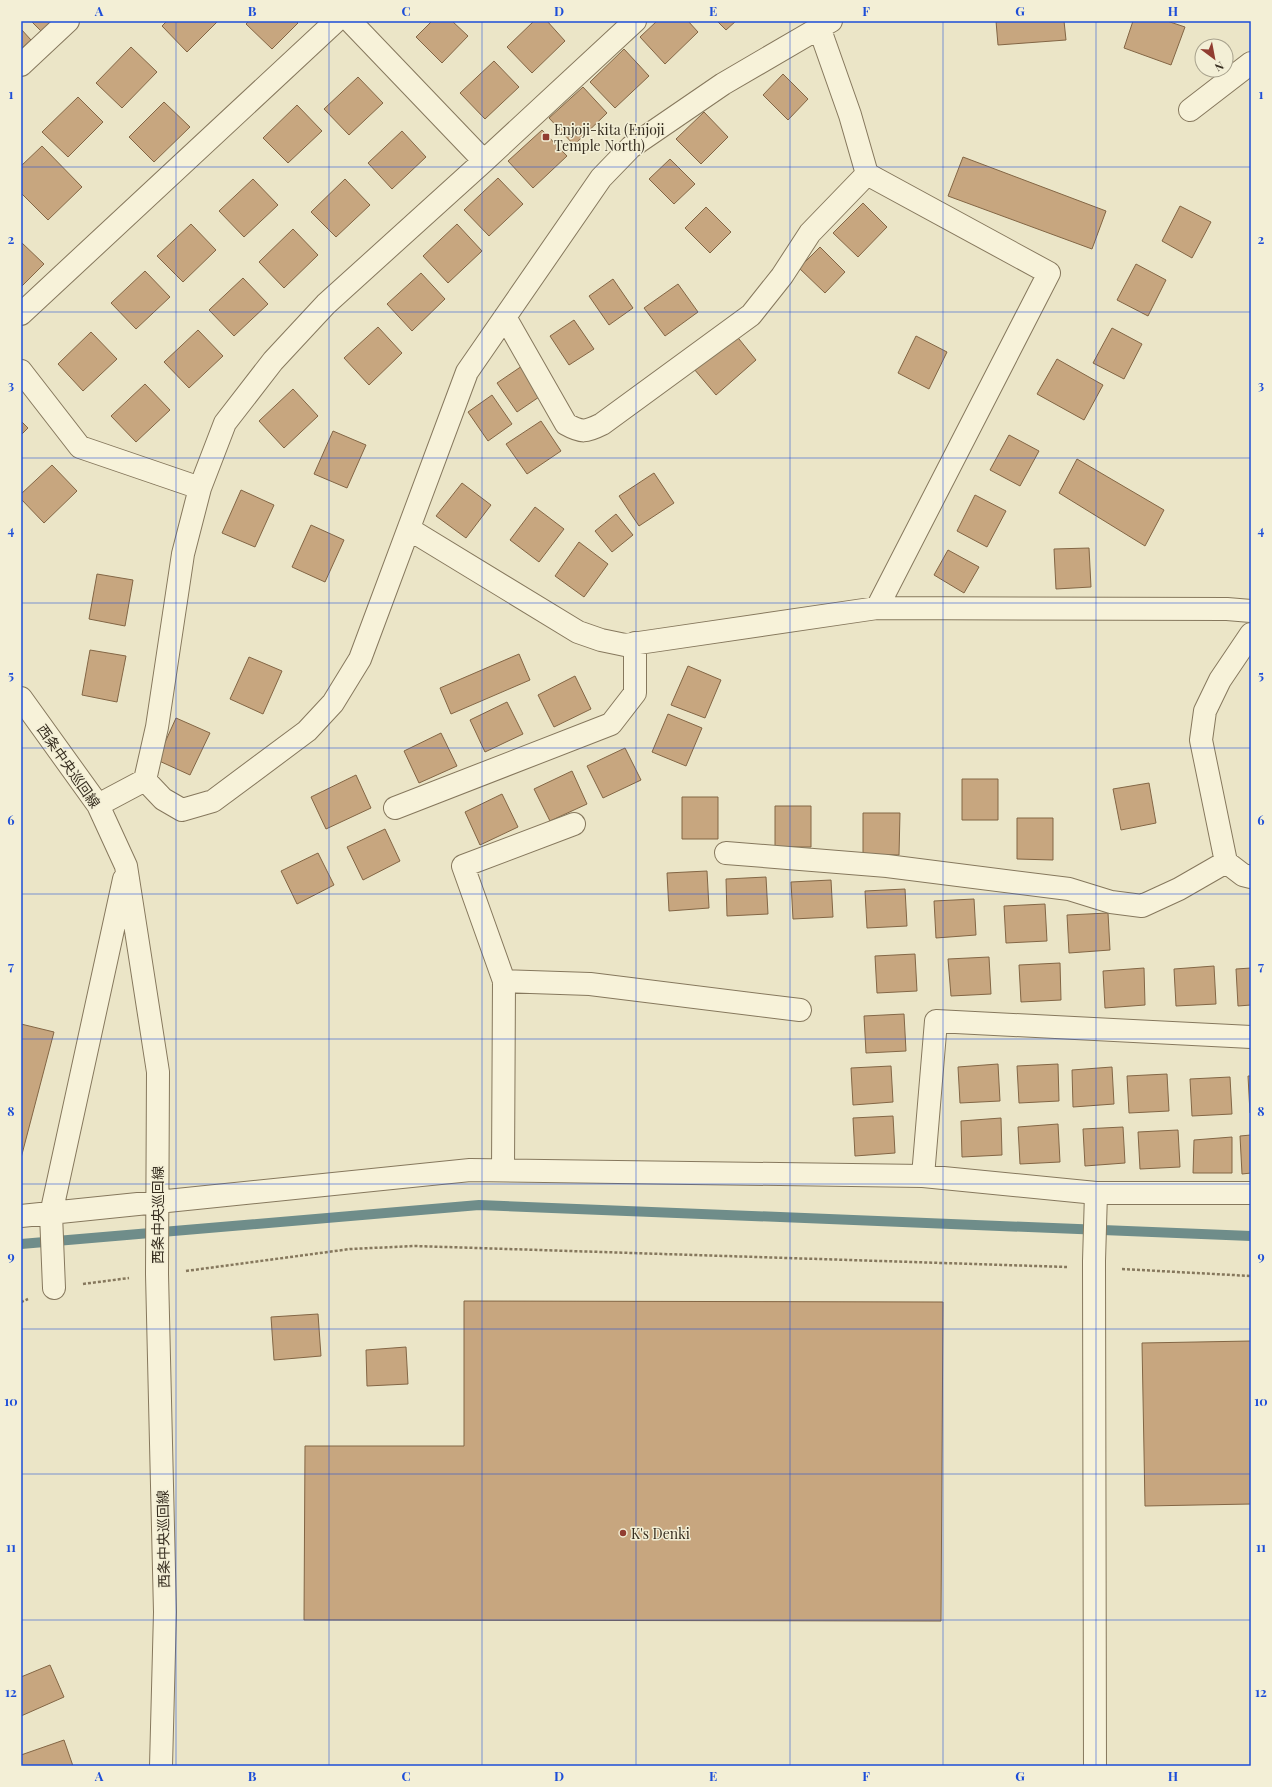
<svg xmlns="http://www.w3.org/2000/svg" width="1272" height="1787" font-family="'Playfair Display','Noto Sans JP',serif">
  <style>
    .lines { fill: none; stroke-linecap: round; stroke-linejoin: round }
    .stream { stroke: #6f8d8a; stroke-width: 10 }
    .building { fill: #c7a67f; stroke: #836645 }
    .minor-casing { stroke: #86785d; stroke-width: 24 }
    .path { stroke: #86785d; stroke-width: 2.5; stroke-dasharray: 3 2; stroke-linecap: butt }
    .minor { stroke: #f7f2d9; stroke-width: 22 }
    .grid { fill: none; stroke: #1d4ed8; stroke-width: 1; stroke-opacity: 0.55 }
    .poi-dot { fill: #913d31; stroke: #f3efd6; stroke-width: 1.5 }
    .labels { text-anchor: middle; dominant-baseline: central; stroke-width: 3; stroke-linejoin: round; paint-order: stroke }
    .poi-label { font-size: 14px; fill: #372e20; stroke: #f3efd6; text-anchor: start }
    .street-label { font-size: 14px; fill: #372e20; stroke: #f3efd6 }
    .neatline { fill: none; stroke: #1d4ed8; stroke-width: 1.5 }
    .grid-label { font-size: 13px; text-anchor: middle; font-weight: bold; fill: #1d4ed8 }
  </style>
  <rect width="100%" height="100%" fill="#ebe5c7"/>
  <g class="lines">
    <path class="stream" d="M21 1244 479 1205 1251 1236"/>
  </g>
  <path class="building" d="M31 21H51L41 31Z
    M167 21H218L187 52 162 26Z
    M249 21H296L298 23 272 49 246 24Z
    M432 21H452L468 36 442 63 416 37Z
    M534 21H547L565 41 532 73 507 47Z
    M657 21H688L698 32 665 64 640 37Z
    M717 21H736L726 30Z
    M996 21H1064L1066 40 998 45Z
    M1133 21H1167L1185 27 1171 65 1124 48Z
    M21 29 31 40 21 49Z
    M131 47 157 72 122 108 96 83Z
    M624 49 649 76 615 108 590 82Z
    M494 61 519 87 485 119 460 93Z
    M783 74 808 99 788 120 763 95Z
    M358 77 383 103 349 135 324 109Z
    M583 87 607 113 574 145 549 118Z
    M78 97 103 122 68 157 42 132Z
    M164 102 190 127 154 162 129 137Z
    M297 105 322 131 288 163 263 138Z
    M704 112 728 137 701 164 676 139Z
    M542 130 567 156 533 188 508 161Z
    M402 131 426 157 392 189 368 163Z
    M42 146 82 187 48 220 21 193V166Z
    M963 157 1106 211 1092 249 948 196Z
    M670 159 695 184 674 204 649 179Z
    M498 178 523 204 489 236 464 210Z
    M253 179 278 205 244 237 219 211Z
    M345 179 370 205 336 237 311 212Z
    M863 203 887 227 858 257 833 233Z
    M1180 206 1211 222 1192 258 1162 241Z
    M706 207 731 232 710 253 685 228Z
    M191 224 216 250 183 282 157 256Z
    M457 224 482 251 448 283 423 256Z
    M293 229 318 255 284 288 259 262Z
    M21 242 44 264 21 287Z
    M820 247 845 272 825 293 799 268Z
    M1136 264 1166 280 1148 316 1117 300Z
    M145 271 170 297 136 329 111 303Z
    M421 273 445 299 412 331 387 304Z
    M243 278 268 304 234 336 209 310Z
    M613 279 633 308 609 325 589 296Z
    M678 284 698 312 665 336 644 308Z
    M574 320 594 349 569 365 550 336Z
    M378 327 402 353 369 385 344 358Z
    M1112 328 1142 344 1124 379 1093 363Z
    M198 330 223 356 189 388 164 362Z
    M91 332 117 359 83 391 58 364Z
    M735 334 756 360 716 395 694 369Z
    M916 336 947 352 929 389 898 373Z
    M1057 359 1103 385 1084 420 1037 394Z
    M522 366 542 395 517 412 497 383Z
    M145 384 170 410 136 442 111 416Z
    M293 389 318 416 284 448 259 421Z
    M492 395 512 424 488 441 468 412Z
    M21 421 28 428 21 435Z
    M541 421 561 451 527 474 506 444Z
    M333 431 366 445 347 488 314 474Z
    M1009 435 1039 451 1020 486 990 470Z
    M1077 459 1164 510 1145 546 1059 493Z
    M52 465 77 491 44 523 21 499V494Z
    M654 473 674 503 639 526 619 496Z
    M462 483 491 505 466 538 436 516Z
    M241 490 274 505 255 547 222 533Z
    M975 495 1006 511 987 547 957 531Z
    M535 507 564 529 539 562 510 540Z
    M616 514 633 535 612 552 595 531Z
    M311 525 344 540 325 582 292 567Z
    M579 542 608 564 584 597 555 576Z
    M1089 548 1091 587 1056 589 1054 549Z
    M948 550 979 567 964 593 934 575Z
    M97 574 133 580 125 626 89 619Z
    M90 650 126 656 117 702 82 695Z
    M519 654 530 680 451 714 440 688Z
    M249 657 282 671 263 714 230 699Z
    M688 666 721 680 705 718 671 705Z
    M575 676 591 709 554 727 538 695Z
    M507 702 523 734 485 752 470 720Z
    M668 714 702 728 686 766 652 752Z
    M176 718 210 733 190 775 157 760Z
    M441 733 457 766 419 783 404 751Z
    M625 748 641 780 603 798 587 766Z
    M572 771 587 804 550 821 534 789Z
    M356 775 371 808 326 829 311 797Z
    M962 779H998V820H962Z
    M1149 783 1156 823 1121 830 1113 789Z
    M502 794 518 827 480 845 465 812Z
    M682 797H718V839H682Z
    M775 806H811V847H775Z
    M863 813H900L899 855 863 854Z
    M1017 818H1053V860L1017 859Z
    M385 829 400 861 363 880 347 847Z
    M318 853 334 885 297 904 281 871Z
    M707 871 709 908 669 911 667 873Z
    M766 877 768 914 727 916 726 879Z
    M831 880 833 917 793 919 791 882Z
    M905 889 907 926 867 928 865 891Z
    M974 899 976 935 936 938 934 901Z
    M1045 904 1047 941 1006 943 1004 906Z
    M1108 913 1110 950 1069 953 1067 915Z
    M915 954 917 991 877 993 875 956Z
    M989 957 991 994 951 996 948 959Z
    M1060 963 1061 1000 1021 1002 1019 965Z
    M1214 966 1216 1004 1176 1006 1174 969Z
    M1144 968 1145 1005 1105 1008 1103 971Z
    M1251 968V1005L1238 1006 1236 969Z
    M904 1014 906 1051 866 1053 864 1016Z
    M21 1024 54 1032 21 1158Z
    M998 1064 1000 1101 960 1103 958 1067Z
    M1058 1064 1059 1101 1019 1103 1017 1066Z
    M891 1066 893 1102 853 1105 851 1068Z
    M1112 1067 1114 1104 1073 1107 1072 1070Z
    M1167 1074 1169 1111 1129 1113 1127 1076Z
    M1248 1076H1251V1113H1250Z
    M1230 1077 1232 1114 1192 1116 1190 1079Z
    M893 1116 895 1153 855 1156 853 1118Z
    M1001 1118 1002 1155 962 1157 961 1121Z
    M1058 1124 1060 1162 1020 1164 1018 1127Z
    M1123 1127 1125 1163 1085 1166 1083 1129Z
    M1178 1130 1180 1167 1140 1169 1138 1132Z
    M1251 1135V1173L1242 1174 1240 1136Z
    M1232 1137V1173H1193L1194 1140Z
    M464 1301 943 1302 941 1621 304 1620 305 1446H464Z
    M318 1314 321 1356 274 1360 271 1317Z
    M1251 1341V1504L1145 1506 1142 1343Z
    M406 1347 408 1384 367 1386 366 1350Z
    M50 1665 64 1697 21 1716V1677Z
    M64 1740 73 1766H21V1755Z"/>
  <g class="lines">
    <defs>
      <path id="minor" d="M350 21 484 161
        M819 27 850 115 867 174 1049 273 877 608
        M21 65 68 21
        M1190 110 1251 63
        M21 314 336 21
        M505 317 566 424C582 433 586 432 602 424L751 315 782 276 810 233 867 174
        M21 371 80 447 200 488
        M409 529 578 632 601 640 625 645 877 608 1227 609 1251 611
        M21 698 98 805 126 866 158 1072 157 1274 165 1612 161 1766
        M145 780 163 799 182 810 213 801 307 731 333 703 360 659 467 372 601 178 631 147 723 84 831 21
        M98 805 145 780 157 727 183 554 200 488 225 423 273 361 326 304 484 161 635 21
        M395 808 611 724 635 693V643
        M726 853 887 866 1069 889 1111 902 1142 906 1179 889 1226 862 1243 875 1251 877
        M1226 862 1201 740 1205 711 1220 680 1251 634
        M504 981 590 984 800 1010
        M503 1170 504 981 463 866 574 824
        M923 1176 936 1021 1251 1037
        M21 1216 470 1170 923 1176 1096 1193H1251
        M54 1288 51 1214 124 879
        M1095 1766 1094 1261 1096 1193"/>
    </defs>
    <use href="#minor" class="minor-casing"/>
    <path class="path" d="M1122 1269 1251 1276
      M186 1271 350 1249 415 1246 1067 1267
      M83 1284 129 1278
      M21 1302 28 1299"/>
    <use href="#minor" class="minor"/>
  </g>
  <path class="grid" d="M176 21V1766M329 21V1766M482 21V1766M636 21V1766M790 21V1766M943 21V1766M1096 21V1766M21 167H1251M21 312H1251M21 458H1251M21 603H1251M21 748H1251M21 894H1251M21 1039H1251M21 1184H1251M21 1329H1251M21 1474H1251M21 1620H1251"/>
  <g class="poi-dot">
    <rect x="542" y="133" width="8" height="8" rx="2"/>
    <circle cx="623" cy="1533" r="4"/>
  </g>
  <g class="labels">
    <g class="poi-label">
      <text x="554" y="129">Enjoji-kita (Enjoji<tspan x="554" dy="16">Temple North)</tspan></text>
      <text x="631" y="1533">K's Denki</text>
    </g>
    <g class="street-label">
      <text transform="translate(69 766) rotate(55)">西条中央巡回線</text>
      <text transform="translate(157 1215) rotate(-90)">西条中央巡回線</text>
      <text transform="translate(163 1539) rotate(-91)">西条中央巡回線</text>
    </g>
  </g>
  <rect width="1272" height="1787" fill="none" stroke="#f3efd6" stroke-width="44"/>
  <g transform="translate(1214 58) rotate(148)"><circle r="19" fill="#f3efd6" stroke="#a8a28d"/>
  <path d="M0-3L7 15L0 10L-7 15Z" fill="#913d31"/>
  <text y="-6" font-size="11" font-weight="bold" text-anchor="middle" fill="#372e20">N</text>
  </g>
  <rect x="22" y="22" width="1228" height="1743" class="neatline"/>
  <g class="grid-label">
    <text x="99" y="16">A</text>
    <text x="252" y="16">B</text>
    <text x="406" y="16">C</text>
    <text x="559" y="16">D</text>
    <text x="713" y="16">E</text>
    <text x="866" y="16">F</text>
    <text x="1020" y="16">G</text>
    <text x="1173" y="16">H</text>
    <text x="11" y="99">1</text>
    <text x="1261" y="99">1</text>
    <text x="11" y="244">2</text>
    <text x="1261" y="244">2</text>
    <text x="11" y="390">3</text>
    <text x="1261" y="390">3</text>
    <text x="11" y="535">4</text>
    <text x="1261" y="535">4</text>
    <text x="11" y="680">5</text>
    <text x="1261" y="680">5</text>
    <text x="11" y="825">6</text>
    <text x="1261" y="825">6</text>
    <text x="11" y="971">7</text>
    <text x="1261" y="971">7</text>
    <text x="11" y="1116">8</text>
    <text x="1261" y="1116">8</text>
    <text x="11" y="1261">9</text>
    <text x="1261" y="1261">9</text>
    <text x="11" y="1406">10</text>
    <text x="1261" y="1406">10</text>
    <text x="11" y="1552">11</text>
    <text x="1261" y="1552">11</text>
    <text x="11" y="1697">12</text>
    <text x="1261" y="1697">12</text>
    <text x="99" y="1781">A</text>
    <text x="252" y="1781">B</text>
    <text x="406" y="1781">C</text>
    <text x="559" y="1781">D</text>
    <text x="713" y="1781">E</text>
    <text x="866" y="1781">F</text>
    <text x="1020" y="1781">G</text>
    <text x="1173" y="1781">H</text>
  </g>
</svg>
